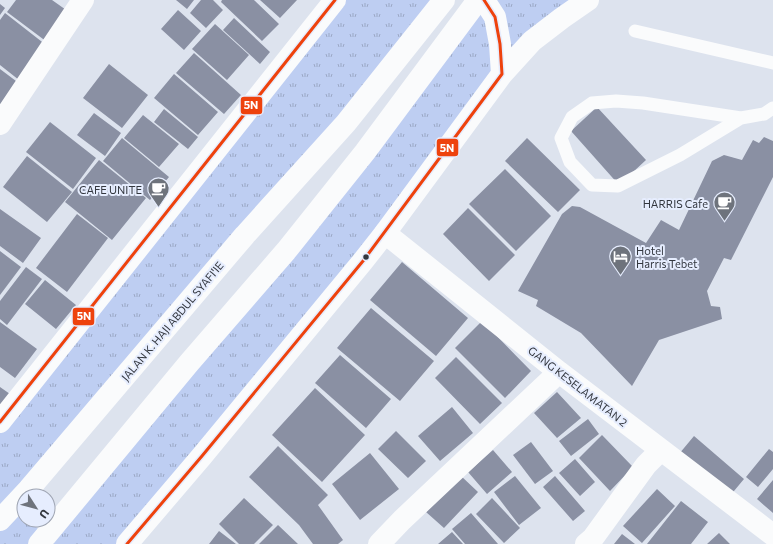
<svg xmlns="http://www.w3.org/2000/svg" width="773" height="544" font-family="Commissioner,sans-serif">
  <style>
    .grass { fill: url(#grass-tufts) }
    .building { fill: #8a90a3 }
    .lines { fill: none; stroke-linecap: round; stroke-linejoin: round }
    .service { stroke: #fafbfc; stroke-width: 13 }
    .minor { stroke: #fafbfc; stroke-width: 22 }
    .tertiary { stroke: #fafbfc; stroke-width: 22 }
    .primary { stroke: #fafbfc; stroke-width: 22 }
    .bus-1-casing { stroke: #e6edfe; stroke-width: 6 }
    .bus-1 { stroke: #ee420d; stroke-width: 3 }
    .bus-dot { fill: #33373f; stroke: #e6edfe; stroke-width: 1.5 }
    .labels { text-anchor: middle; dominant-baseline: central; stroke-width: 4; stroke-linejoin: round; paint-order: stroke }
    .poi-label { font-size: 11px; fill: #33373f; stroke: #e6edfe; text-anchor: end }
    .street-label { font-size: 11px; fill: #33373f; stroke: #e6edfe }
    .line-badge { stroke: #e6edfe; stroke-width: 1.5 }
    .badge-label { font-size: 11px; text-anchor: middle; font-weight: bold; fill: #fff }
  </style>
  <defs>
    <pattern id="grass-tufts" width="24" height="20" patternUnits="userSpaceOnUse"><rect width="24" height="20" fill="#becef2"/><path d="M3 7l-1-3M5 7V3M7 7l1-3M15 17l-1-3M17 17v-4M19 17l1-3" fill="none" stroke="#9ba8c5"/></pattern>
  </defs>
  <rect width="100%" height="100%" fill="#dde3ee"/>
  <path class="grass" d="M335 0H444L12 508 24 518V520H27L46 535 478 0H588L562 18 127 544H0V423Z"/>
  <path class="building" d="M16 0H52L69 12 47 42 7 12Z
    M176 0H194L187 9Z
    M201 0H213L223 10 206 28 190 13Z
    M222 0H254L279 24 262 41 221 2Z
    M260 0H297L280 18Z
    M0 4 5 8 0 15Z
    M178 10 201 31 184 50 161 29Z
    M5 13 46 45 19 80 0 65V20Z
    M234 18 270 52 260 64 223 30Z
    M215 24 249 55 227 80 192 49Z
    M194 53 241 95 224 114 176 73Z
    M109 64 148 95 122 128 83 98Z
    M0 69 20 84 0 109Z
    M174 74 218 112 198 135 154 98Z
    M597 107 646 160 619 185 571 131Z
    M164 109 198 137 188 149 154 122Z
    M94 113 121 133 105 156 77 135Z
    M143 115 179 144 159 167 124 138Z
    M50 122 96 158 73 189 26 152Z
    M764 137 773 141V177L731 260 724 258 707 291 711 306 720 307 722 319 659 340 632 386 581 333 536 306 538 300 518 291 562 214 572 206 580 207 646 243 661 220 679 230 712 161 724 155 742 160 753 140 759 143Z
    M122 138 169 177 150 200 103 161Z
    M527 138 580 190 558 212 505 161Z
    M27 156 72 192 47 222 3 187Z
    M99 160 146 198 112 240 65 202Z
    M505 169 551 216 516 251 469 204Z
    M468 208 515 255 489 281 443 234Z
    M0 209 41 238 23 263 0 246Z
    M77 214 108 238 67 292 36 268Z
    M0 251 21 267 0 295Z
    M402 262 468 318 436 356 370 300Z
    M26 267 42 279 7 325 0 319V301Z
    M45 280 76 305 56 329 25 304Z
    M371 308 434 361 400 401 337 348Z
    M482 321 531 371 505 398 455 348Z
    M0 322 37 349 15 378 0 367Z
    M340 355 391 399 366 428 315 383Z
    M456 357 502 403 480 424 435 378Z
    M0 387 10 394 0 408Z
    M315 388 365 435 322 482 272 435Z
    M557 392 581 418 557 438 534 413Z
    M452 407 473 433 440 461 418 436Z
    M588 419 599 434 571 456 559 441Z
    M396 431 426 461 408 478 378 449Z
    M602 435 633 467 610 491 579 458Z
    M694 436 744 479 729 497 679 454Z
    M531 442 553 471 535 484 513 455Z
    M278 446 328 495 318 505 343 540 338 544H313L299 525 249 477Z
    M769 449 773 452V469L758 487 746 477Z
    M493 450 512 472 487 494 468 472Z
    M370 453 399 489 360 520 332 484Z
    M575 459 595 482 580 496 559 473Z
    M460 475 478 492 444 528 426 512Z
    M515 476 541 508 519 525 494 492Z
    M555 476 585 511 573 521 543 487Z
    M773 480V513L757 499Z
    M657 489 675 506 642 543 623 526Z
    M244 498 273 525 254 544H239L219 524Z
    M492 498 520 528 504 543 476 514Z
    M681 501 708 522 691 544H647Z
    M471 513 498 544H465L452 529Z
    M278 525 298 544H259Z
    M219 531 236 544H209Z
    M452 532 463 544H438Z
    M719 533 730 544H707Z
    M622 534 635 544H614Z"/>
  <g class="lines">
    <path class="service" d="M635 31 773 63
      M741 118 643 103 616 101 592 103 572 117 561 138 570 162 592 185 618 186 680 155 741 118 764 114 773 108"/>
    <path class="minor" d="M385 233 559 372 773 535
      M379 544 402 520 559 372
      M586 544 593 538 646 465 660 451"/>
    <path class="tertiary" d="M484 0 495 17 500 44 502 74
      M0 124 83 0
      M0 422 335 0
      M127 544 202 456 363 261 385 233 502 74 532 41 562 18 588 0"/>
    <path class="primary" d="M0 520 29 489 245 235 346 123 444 0
      M39 544 189 363 286 251 365 152 478 0"/>
    <defs>
      <path id="bus-1" d="M0 422 335 0
        M127 544 202 456 363 261 502 74 500 44 495 17 484 0"/>
    </defs>
    <use href="#bus-1" class="bus-1-casing"/>
    <use href="#bus-1" class="bus-1"/>
  </g>
  <defs>
    <symbol id="cafe-pin" viewBox="-11 -11 22 30"><path d="M0 17L-7.5 6A9.5 9.5 0 1 1 7.5 6Z" fill="#6e737c" stroke="#e6edfe"/><path d="M-5.5-4.5H6V0H3Q3 3.5 0 3.5H-2.5Q-5.5 3.5-5.5 0ZM3-3.2v2h1.7v-2ZM-6 4.5H4V6H-6Z" fill="#fff"/></symbol>
    <symbol id="hotel-pin" viewBox="-11 -11 22 30"><path d="M0 17L-7.5 6A9.5 9.5 0 1 1 7.5 6Z" fill="#6e737c" stroke="#e6edfe"/><path d="M-6-4.5h1.5V1H6V5H4.5V3h-9V5H-6ZM-4 0a1.8 1.8 0 1 1 3.6 0ZM.5 0V-2.5h3Q6-2.5 6 0Z" fill="#fff"/></symbol>
  </defs>
  <g fill-rule="evenodd">
    <use href="#cafe-pin" x="146" y="176" width="25" height="34"/>
    <use href="#cafe-pin" x="712" y="190" width="25" height="34"/>
    <use href="#hotel-pin" x="608" y="244" width="25" height="34"/>
  </g>
  <circle class="bus-dot" cx="366" cy="257" r="3.5"/>
  <g class="labels">
    <g class="poi-label">
      <text x="142" y="189">CAFE UNITE</text>
      <text x="708" y="203">HARRIS Cafe</text>
      <text x="636" y="250" text-anchor="start">Hotel<tspan x="636" dy="13">Harris Tebet</tspan></text>
    </g>
    <g class="street-label">
      <text transform="translate(172 321) rotate(-50)">JALAN K. HAJI ABDUL SYAFI'IE</text>
      <text transform="translate(578 386) rotate(38)">GANG KESELAMATAN 2</text>
    </g>
  </g>
  <g class="line-badge">
    <rect x="240" y="96" width="23" height="19" rx="4" fill="#ee420d"/>
    <rect x="436" y="138" width="23" height="19" rx="4" fill="#ee420d"/>
    <rect x="72" y="307" width="23" height="19" rx="4" fill="#ee420d"/>
  </g>
  <g class="badge-label">
    <text x="251" y="109">5N</text>
    <text x="447" y="152">5N</text>
    <text x="84" y="320">5N</text>
  </g>
  <g transform="translate(36 508) rotate(126)"><circle r="19" fill="#e6edfe" stroke="#9ea4b2"/>
  <path d="M0-3L7 15L0 10L-7 15Z" fill="#6e737c"/>
  <text y="-6" font-size="11" font-weight="bold" text-anchor="middle" fill="#33373f">U</text>
  </g>
</svg>
